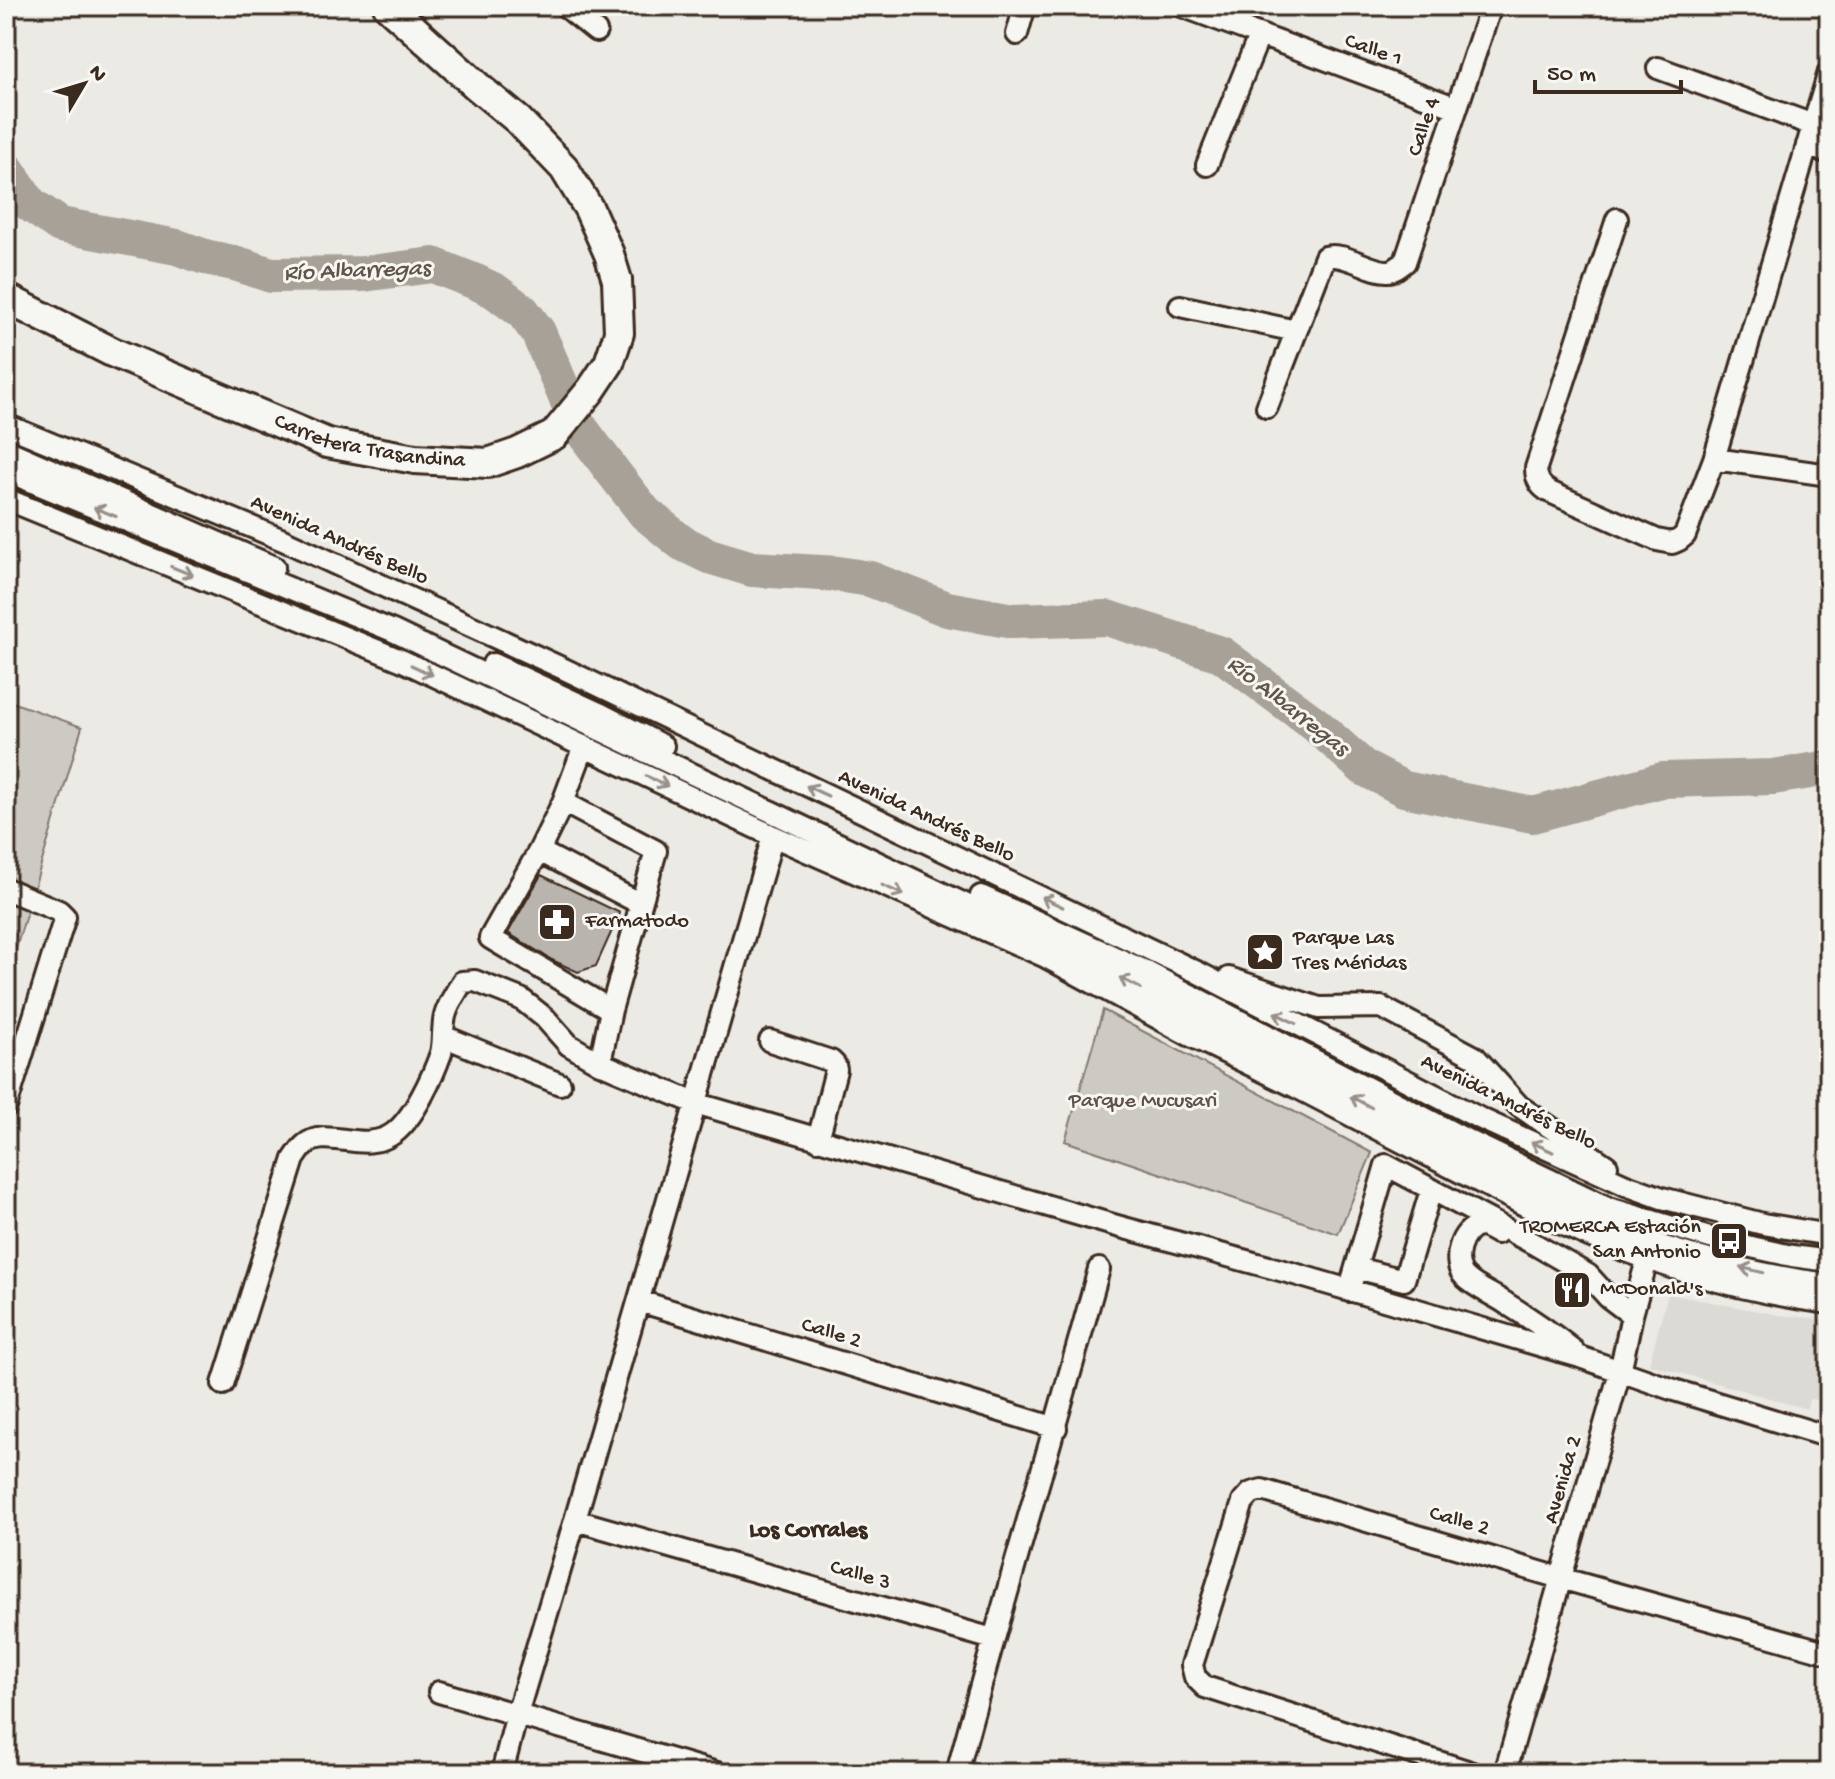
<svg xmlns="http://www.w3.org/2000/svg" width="1835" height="1779" font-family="'Gochi Hand',sans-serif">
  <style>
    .built { fill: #dcdad4 }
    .green { fill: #cdcac4; stroke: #847a71; stroke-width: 2 }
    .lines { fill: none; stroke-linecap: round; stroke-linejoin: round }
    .river { stroke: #a8a198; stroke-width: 36 }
    .building { fill: #bab4ae; stroke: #3b2a1e; stroke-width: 2 }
    .minor-casing { stroke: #3b2a1e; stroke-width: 26 }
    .highway-casing { stroke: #3b2a1e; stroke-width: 34 }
    .minor { stroke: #f6f6f2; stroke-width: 20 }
    .highway { stroke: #f6f6f2; stroke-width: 28 }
    .oneway { stroke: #989088 }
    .labels { text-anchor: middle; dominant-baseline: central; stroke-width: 6; stroke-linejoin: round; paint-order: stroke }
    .street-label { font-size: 22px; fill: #3b2a1e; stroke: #f6f6f2 }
    .poi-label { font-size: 22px; fill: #3b2a1e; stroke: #f6f6f2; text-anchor: start }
    .park-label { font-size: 22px; fill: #605248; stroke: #f6f6f2 }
    .water-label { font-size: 24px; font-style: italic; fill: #615449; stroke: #f6f6f2 }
    .neighbourhood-label { font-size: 24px; font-weight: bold; fill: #3b2a1e; stroke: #f6f6f2 }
  </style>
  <rect width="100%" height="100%" fill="#ebeae5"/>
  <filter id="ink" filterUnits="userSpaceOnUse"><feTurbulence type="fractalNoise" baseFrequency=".0125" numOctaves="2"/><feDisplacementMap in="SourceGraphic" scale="16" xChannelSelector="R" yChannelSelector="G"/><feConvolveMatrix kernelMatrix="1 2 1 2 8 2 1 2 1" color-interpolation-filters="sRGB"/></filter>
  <g filter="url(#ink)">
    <path class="built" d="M1668 1294 1779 1315 1829 1320V1401L1809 1399 1807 1409 1649 1364Z"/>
    <path class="green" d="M6 700 82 727 6 982Z
      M1103 1010 1372 1153 1338 1234 1065 1141Z"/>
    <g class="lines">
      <path class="river" d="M6 168 30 204 60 225 177 247 205 257 238 264 271 275 363 274 433 265 476 282 495 291 523 312 538 332 578 425 613 472 645 513 682 543 709 556 752 569 838 574 870 579 947 609 1013 621 1107 618 1221 654 1316 725 1364 768 1404 789 1533 815 1662 780 1773 777 1829 768"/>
    </g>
    <path class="building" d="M541 875 620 913 596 966 578 972 552 960 508 933Z"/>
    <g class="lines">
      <defs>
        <path id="minor" d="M565 6 596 31
          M1182 6 1457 108
          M1017 34 1025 6
          M1658 68 1813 125
          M1807 145 1829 153
          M1207 165 1259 36
          M1617 219 1536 468C1536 479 1540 487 1550 492L1657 540 1672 543 1679 540 1685 535 1714 459 1829 72
          M1180 306 1296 331
          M1267 407 1325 257C1344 251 1370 272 1388 271 1394 271 1400 266 1405 262L1491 6
          M6 425 283 540 564 669 1197 972 1479 1118 1626 1185 1662 1198 1763 1224 1829 1235
          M6 450 274 567
          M1714 459 1829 475
          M6 471 393 631 1111 974 1587 1219C1665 1250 1745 1274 1829 1284
          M6 499 403 661 773 836 1044 956 1189 1035 1296 1087 1561 1224C1650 1264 1731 1290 1829 1303
          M493 664 599 713 663 746
          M584 746 563 802 539 851 490 938 611 1010
          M563 802 656 851 611 1010 600 1063
          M539 851 641 904
          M6 889 59 911 65 917 6 1107
          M981 896 1141 969 1469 1141 1609 1208 1710 1238 1792 1256 1829 1261
          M1229 978 1319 1008 1381 1007 1475 1057 1519 1106 1607 1166
          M443 1036 560 1084
          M770 1041 831 1061 835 1065 836 1070 818 1140
          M1497 1233C1492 1230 1486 1226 1480 1226 1460 1228 1451 1264 1465 1277 1476 1288 1494 1295 1507 1304 1530 1318 1552 1333 1573 1350
          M1356 1268 1404 1280 1431 1190
          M1349 1291 1386 1165 1536 1245 1588 1275 1608 1297 1632 1315
          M639 1301 1056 1428
          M223 1384 294 1159C297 1155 301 1148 305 1145 326 1126 365 1155 394 1133 414 1118 433 1076 441 1053 444 1041 442 1028 445 1016 448 1004 456 993 462 982L475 981 521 999 545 1018 569 1045 600 1063 695 1103 1117 1226 1291 1273 1580 1357 1674 1390 1829 1437
          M575 1520 993 1639
          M439 1692 717 1773
          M502 1773 517 1714 575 1520 773 836
          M957 1773C1002 1604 1053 1437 1099 1269
          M1473 1773 1205 1687 1195 1677 1192 1665 1243 1502 1251 1493 1262 1490 1560 1578 1829 1653
          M1505 1773 1620 1372 1632 1315 1650 1249"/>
        <g id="highway">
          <path id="s1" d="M6 298 112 352 327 443 415 459 488 463 517 453 554 435 591 390 609 363 619 333 617 280 609 254 589 209 564 168 518 120 478 87 388 6"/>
        </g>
      </defs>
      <use href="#minor" class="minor-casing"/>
      <use href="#highway" class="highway-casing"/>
      <use href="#minor" class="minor"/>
      <use href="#highway" class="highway"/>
    </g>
    <defs><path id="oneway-shaft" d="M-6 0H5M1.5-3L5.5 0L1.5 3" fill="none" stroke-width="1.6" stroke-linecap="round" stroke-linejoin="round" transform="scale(2)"/></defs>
    <g class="oneway">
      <use href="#oneway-shaft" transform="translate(105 512) rotate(-158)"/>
      <use href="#oneway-shaft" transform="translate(182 571) rotate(22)"/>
      <use href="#oneway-shaft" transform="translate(422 670) rotate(25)"/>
      <use href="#oneway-shaft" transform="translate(657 781) rotate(25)"/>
      <use href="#oneway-shaft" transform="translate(817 791) rotate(-155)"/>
      <use href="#oneway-shaft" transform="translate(893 890) rotate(24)"/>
      <use href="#oneway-shaft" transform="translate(1052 902) rotate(-155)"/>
      <use href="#oneway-shaft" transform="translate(1130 983) rotate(-153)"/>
      <use href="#oneway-shaft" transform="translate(1285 1018) rotate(-153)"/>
      <use href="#oneway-shaft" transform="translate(1361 1102) rotate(-152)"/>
      <use href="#oneway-shaft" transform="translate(1542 1147) rotate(-155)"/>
      <use href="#oneway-shaft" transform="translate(1752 1270) rotate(-167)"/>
    </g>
  </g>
  <defs>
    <symbol id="pharmacy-square" viewBox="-11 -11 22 22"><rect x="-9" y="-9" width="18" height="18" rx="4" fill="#3b2a1e" stroke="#f6f6f2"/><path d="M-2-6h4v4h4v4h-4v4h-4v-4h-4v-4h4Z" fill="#fff"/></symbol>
    <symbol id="sight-square" viewBox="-11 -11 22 22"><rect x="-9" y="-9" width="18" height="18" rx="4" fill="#3b2a1e" stroke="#f6f6f2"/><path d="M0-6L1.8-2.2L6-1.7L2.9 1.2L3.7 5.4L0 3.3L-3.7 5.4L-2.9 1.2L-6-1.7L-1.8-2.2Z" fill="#fff"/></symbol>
    <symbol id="bus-square" viewBox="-11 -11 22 22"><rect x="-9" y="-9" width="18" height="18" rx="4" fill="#3b2a1e" stroke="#f6f6f2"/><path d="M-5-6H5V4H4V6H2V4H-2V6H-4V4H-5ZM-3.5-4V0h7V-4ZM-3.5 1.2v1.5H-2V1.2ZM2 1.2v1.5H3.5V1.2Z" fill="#fff"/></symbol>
    <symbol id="restaurant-square" viewBox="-11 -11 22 22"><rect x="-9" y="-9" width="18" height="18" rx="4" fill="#3b2a1e" stroke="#f6f6f2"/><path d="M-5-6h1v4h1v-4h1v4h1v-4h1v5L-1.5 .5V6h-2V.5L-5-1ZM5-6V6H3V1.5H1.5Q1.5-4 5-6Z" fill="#fff"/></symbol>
  </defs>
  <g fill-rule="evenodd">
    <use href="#pharmacy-square" x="535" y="900" width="44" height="44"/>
    <use href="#sight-square" x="1243" y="930" width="44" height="44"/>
    <use href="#bus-square" x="1707" y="1219" width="44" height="44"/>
    <use href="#restaurant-square" x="1550" y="1268" width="44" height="44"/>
  </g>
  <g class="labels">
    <g class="street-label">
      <text transform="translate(1373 51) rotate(20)">Calle 1</text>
      <text transform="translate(1425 127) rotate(-71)">Calle 4</text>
      <text stroke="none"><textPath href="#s1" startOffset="394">Carretera Trasandina</textPath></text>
      <text transform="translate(339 541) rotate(24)">Avenida Andrés Bello</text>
      <text transform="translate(926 817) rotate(25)">Avenida Andrés Bello</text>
      <text transform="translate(1508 1103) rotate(26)">Avenida Andrés Bello</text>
      <text transform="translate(831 1334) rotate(17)">Calle 2</text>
      <text transform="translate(1564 1480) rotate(-74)">Avenida 2</text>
      <text transform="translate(1459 1522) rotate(16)">Calle 2</text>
      <text transform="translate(860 1576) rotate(16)">Calle 3</text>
    </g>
    <g class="poi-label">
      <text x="585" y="922">Farmatodo</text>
      <text x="1293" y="939">Parque Las<tspan x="1293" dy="25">Tres Méridas</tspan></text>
      <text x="1701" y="1228" text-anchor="end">TROMERCA Estación<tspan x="1701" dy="25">San Antonio</tspan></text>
      <text x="1600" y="1290">McDonald's</text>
    </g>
    <g class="park-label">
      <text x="1143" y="1102">Parque Mucusari</text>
    </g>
    <g class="water-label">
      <text transform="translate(357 272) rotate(-2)">Río Albarregas</text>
      <text transform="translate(1287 707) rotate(38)">Río Albarregas</text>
    </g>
    <g class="neighbourhood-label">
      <text x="808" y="1531">Los Corrales</text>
    </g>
  </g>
  <rect width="1835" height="1779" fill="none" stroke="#f6f6f2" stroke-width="32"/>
  <rect x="16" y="16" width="1803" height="1747" fill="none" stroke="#3b2a1e" stroke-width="3" filter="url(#ink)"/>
  <g transform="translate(84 84) rotate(52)" stroke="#f6f6f2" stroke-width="6" paint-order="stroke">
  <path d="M0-6L14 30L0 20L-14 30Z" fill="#3b2a1e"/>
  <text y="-12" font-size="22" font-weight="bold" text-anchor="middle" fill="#3b2a1e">N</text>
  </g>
  <path d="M1535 80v12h146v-12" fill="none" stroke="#3b2a1e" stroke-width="4"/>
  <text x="1547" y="80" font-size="24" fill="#3b2a1e" stroke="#f6f6f2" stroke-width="6" paint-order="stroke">50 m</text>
</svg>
